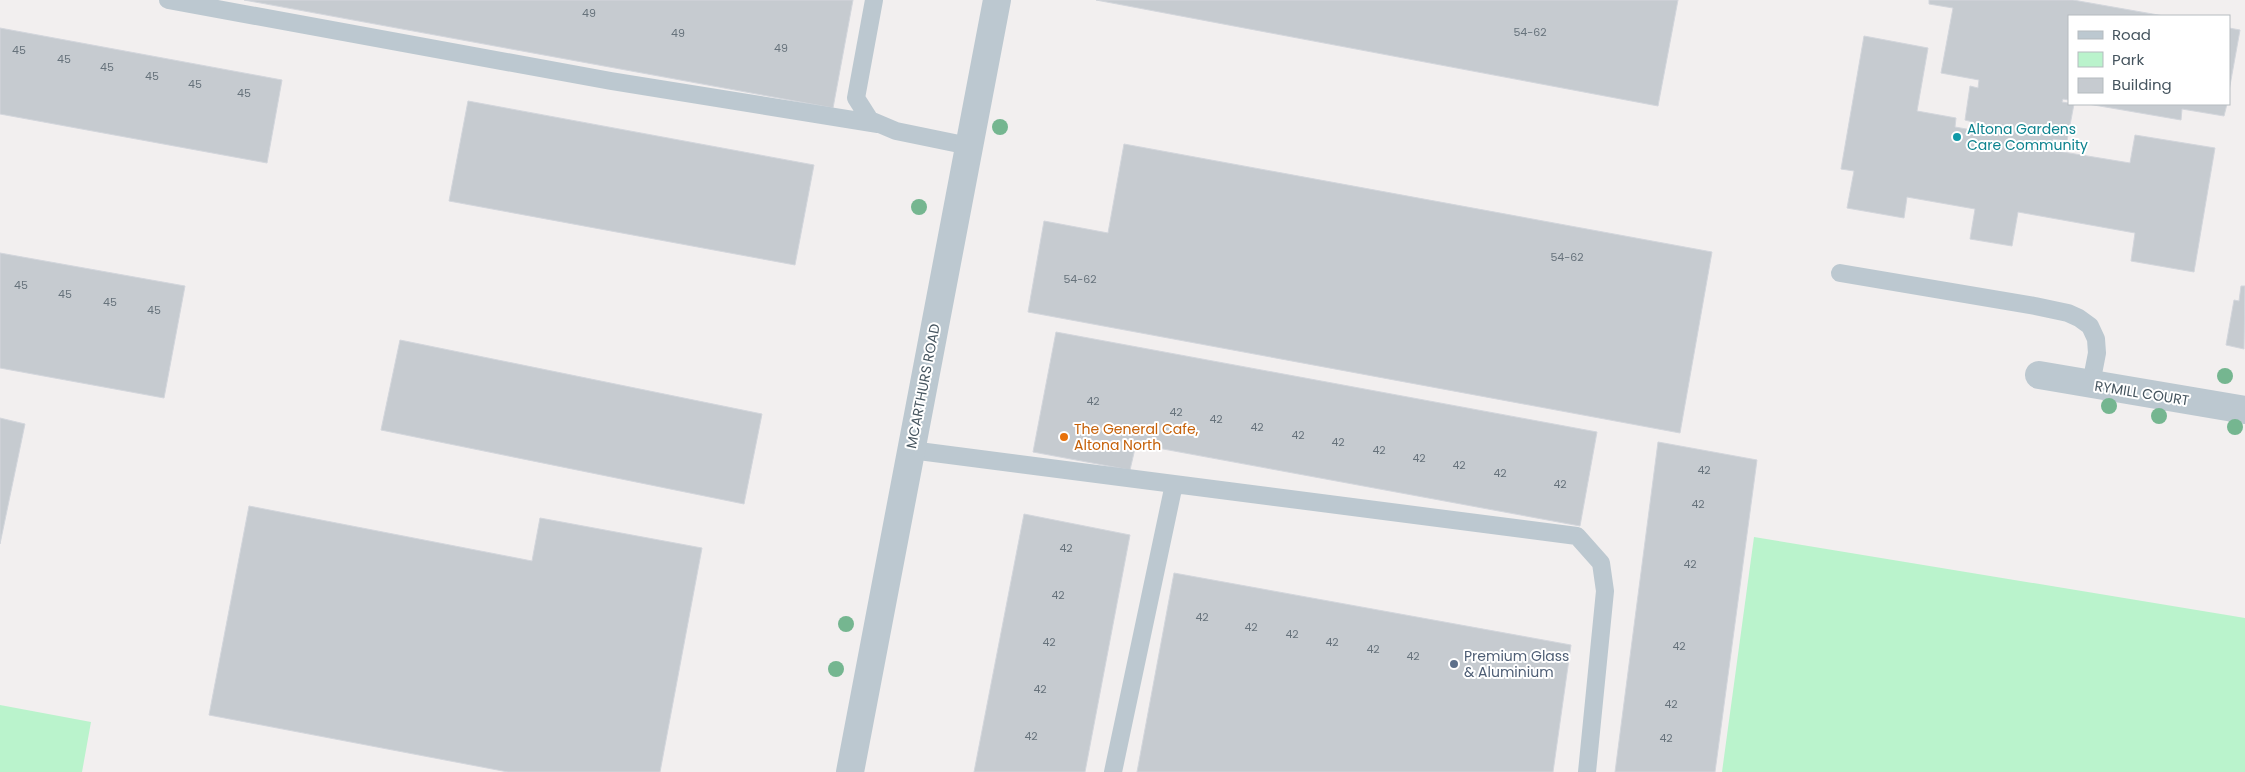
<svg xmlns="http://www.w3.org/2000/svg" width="2245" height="772" font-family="Poppins,sans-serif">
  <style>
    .green { fill: #baf3cc }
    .building { fill: #c6cbd0; stroke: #d3d6dc }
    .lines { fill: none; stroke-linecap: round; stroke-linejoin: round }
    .service { stroke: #bcc8d0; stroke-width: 18 }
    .minor { stroke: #bcc8d0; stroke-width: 28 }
    .tree { fill: #75b690 }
    .culture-dot { fill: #0f9aa8; stroke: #fff; stroke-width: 2 }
    .food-dot { fill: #e8710a; stroke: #fff; stroke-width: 2 }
    .service-dot { fill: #5c6f8a; stroke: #fff; stroke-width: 2 }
    .labels { text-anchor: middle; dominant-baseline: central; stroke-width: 4; stroke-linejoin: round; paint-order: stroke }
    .number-label { font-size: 11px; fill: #66727b }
    .culture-label { font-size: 14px; fill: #0d838f; stroke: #fff; text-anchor: start }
    .street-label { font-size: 14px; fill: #46555f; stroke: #fff }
    .food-label { font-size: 14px; fill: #c56008; stroke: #fff; text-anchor: start }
    .service-label { font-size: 14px; fill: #4e5e75; stroke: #fff; text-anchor: start }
  </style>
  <rect width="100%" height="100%" fill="#f2efef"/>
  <path class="green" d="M1754 537 2245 618V772H1722Z
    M0 705 91 722 82 772H0Z"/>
  <path class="building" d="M244 0H853L833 108Z
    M1096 0H1678L1658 106Z
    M1929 0H2073L2164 16H2069V100L2063 99 2062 102 2074 104 2067 141 2053 139 2051 150 2130 163 2135 135 2215 148 2194 272 2131 261 2135 233 2018 212 2012 246 1970 239 1975 209 1907 197 1904 218 1847 208 1854 171 1841 169 1864 36 1928 48 1917 111 1956 118 1955 127 1972 130 1973 122 1965 120 1970 86 1978 88 1979 80 1941 73 1953 8 1929 4Z
    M0 28 282 80 267 163 0 114Z
    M2229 28 2240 30 2229 91Z
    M468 101 814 165 795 265 449 201Z
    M2088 104H2227L2224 116 2182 109 2181 120Z
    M1124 144 1712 252 1680 433 1028 312 1044 221 1108 233Z
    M0 253 185 286 164 398 0 368Z
    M2241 286H2245L2244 349 2226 345 2234 300 2239 301Z
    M1056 332 1597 432 1580 526 1136 444 1130 470 1033 452Z
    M400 340 762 414 744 504 381 430Z
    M0 418 25 424 0 544Z
    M1658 442 1757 460 1715 772H1615Z
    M249 506 532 561 540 518 702 548 660 772H508L209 715Z
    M1024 514 1130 535 1085 772H974Z
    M1174 573 1571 645 1553 772H1137Z"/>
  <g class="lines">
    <path class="service" d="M168 0 611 81 878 124
      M874 0 856 98 870 120 896 131 969 146
      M1840 273 2035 306 2068 313 2079 318 2090 326 2096 339 2097 353 2091 384
      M911 450 1577 536 1601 563 1605 591 1587 772
      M1113 772 1174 484"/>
    <path class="minor" d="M2039 375 2245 410
      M850 772 997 0"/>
  </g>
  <g class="tree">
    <circle cx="1000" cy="127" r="8"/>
    <circle cx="919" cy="207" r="8"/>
    <circle cx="2225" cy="376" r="8"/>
    <circle cx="2109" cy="406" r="8"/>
    <circle cx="2159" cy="416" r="8"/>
    <circle cx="2235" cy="427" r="8"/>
    <circle cx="846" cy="624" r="8"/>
    <circle cx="836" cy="669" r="8"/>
  </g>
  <circle class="culture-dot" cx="1957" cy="137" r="5"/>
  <circle class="food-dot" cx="1064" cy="437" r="5"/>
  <circle class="service-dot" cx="1454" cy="664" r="5"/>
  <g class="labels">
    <g class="number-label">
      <text x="589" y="13">49</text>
      <text x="1530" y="32">54-62</text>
      <text x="678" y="33">49</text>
      <text x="781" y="48">49</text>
      <text x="19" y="50">45</text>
      <text x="64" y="59">45</text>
      <text x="107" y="67">45</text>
      <text x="152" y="76">45</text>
      <text x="195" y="84">45</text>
      <text x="244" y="93">45</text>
      <text x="1567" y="257">54-62</text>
      <text x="1080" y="279">54-62</text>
      <text x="21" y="285">45</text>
      <text x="65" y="294">45</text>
      <text x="110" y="302">45</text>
      <text x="154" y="310">45</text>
      <text x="1093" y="401">42</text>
      <text x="1176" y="412">42</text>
      <text x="1216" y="419">42</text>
      <text x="1257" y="427">42</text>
      <text x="1298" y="435">42</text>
      <text x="1338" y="442">42</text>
      <text x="1379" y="450">42</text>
      <text x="1419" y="458">42</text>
      <text x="1459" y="465">42</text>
      <text x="1704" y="470">42</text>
      <text x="1500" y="473">42</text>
      <text x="1560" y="484">42</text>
      <text x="1698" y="504">42</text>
      <text x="1066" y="548">42</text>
      <text x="1690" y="564">42</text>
      <text x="1058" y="595">42</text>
      <text x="1202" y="617">42</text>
      <text x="1251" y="627">42</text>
      <text x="1292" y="634">42</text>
      <text x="1049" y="642">42</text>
      <text x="1332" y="642">42</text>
      <text x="1679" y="646">42</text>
      <text x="1373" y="649">42</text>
      <text x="1413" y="656">42</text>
      <text x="1040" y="689">42</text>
      <text x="1671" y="704">42</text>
      <text x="1031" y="736">42</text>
      <text x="1666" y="738">42</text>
    </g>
    <g class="culture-label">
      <text x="1967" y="129">Altona Gardens<tspan x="1967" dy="16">Care Community</tspan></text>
    </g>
    <g class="street-label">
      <text transform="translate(923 386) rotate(-79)">MCARTHURS ROAD</text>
      <text transform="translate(2142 393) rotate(9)">RYMILL COURT</text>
    </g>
    <g class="food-label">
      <text x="1074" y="429">The General Cafe,<tspan x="1074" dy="16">Altona North</tspan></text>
    </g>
    <g class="service-label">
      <text x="1464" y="656">Premium Glass<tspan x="1464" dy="16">&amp; Aluminium</tspan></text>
    </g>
  </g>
  <rect x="2068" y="15" width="162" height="90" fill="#ffffff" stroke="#b5bbbf"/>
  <rect x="2078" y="31" width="25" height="8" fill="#bcc8d0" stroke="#b5bbbf"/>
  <text x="2112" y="40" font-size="15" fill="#46555f">Road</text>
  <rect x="2078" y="52" width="25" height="15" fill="#baf3cc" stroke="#b5bbbf"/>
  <text x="2112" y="65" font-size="15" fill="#46555f">Park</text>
  <rect x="2078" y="78" width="25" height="15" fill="#c6cbd0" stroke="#b5bbbf"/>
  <text x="2112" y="90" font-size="15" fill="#46555f">Building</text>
</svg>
